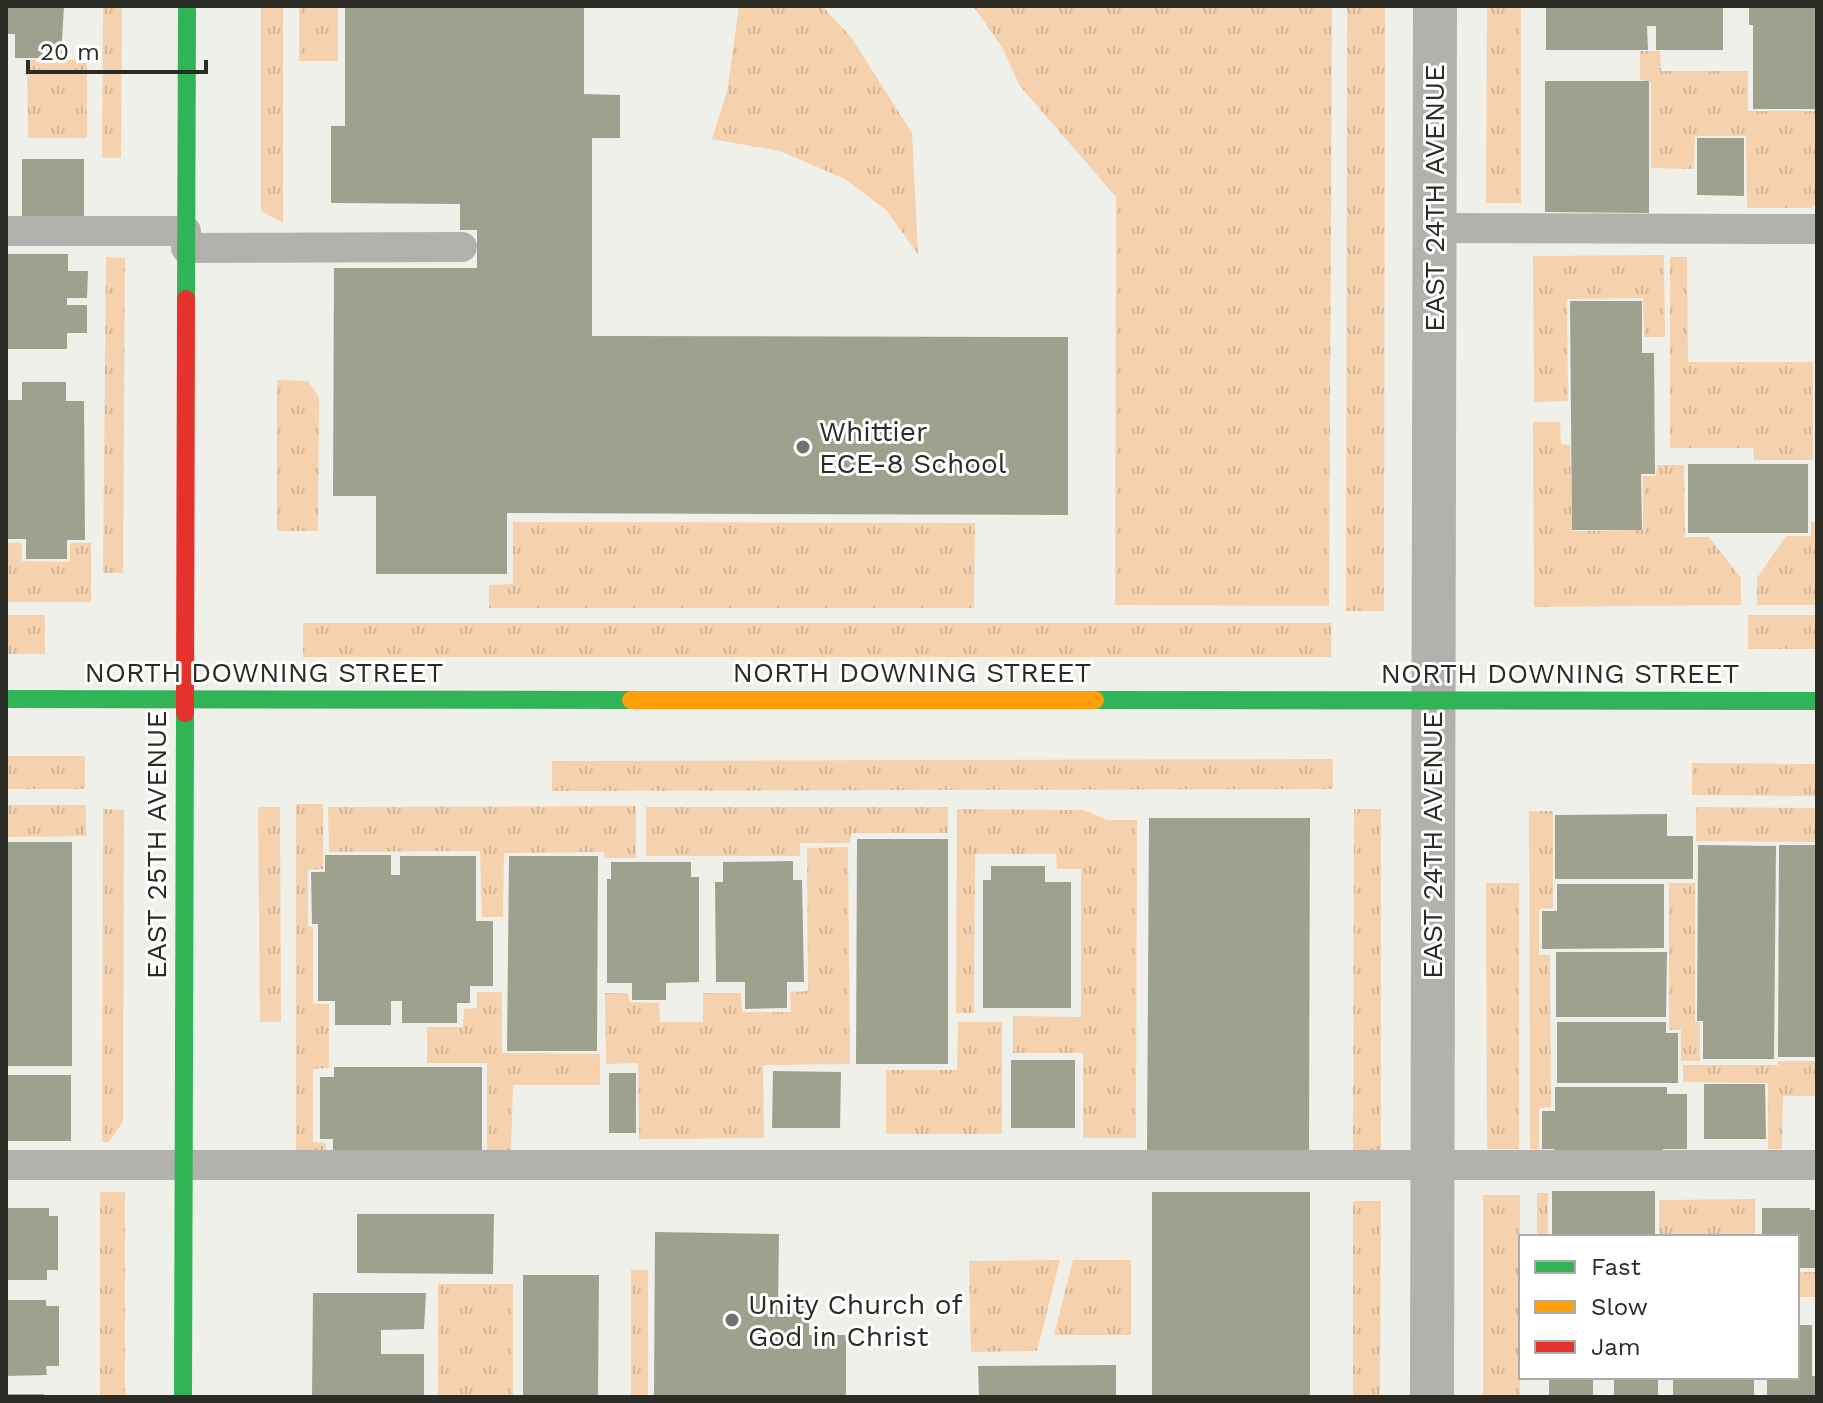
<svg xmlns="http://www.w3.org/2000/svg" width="1823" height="1403" font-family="'Work Sans',sans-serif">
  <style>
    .grass { fill: url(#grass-tufts) }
    .building { fill: #9ea18d }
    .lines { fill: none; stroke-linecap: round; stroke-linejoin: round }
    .lane { stroke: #b2b1ae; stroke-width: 30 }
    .street { stroke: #b2b1ae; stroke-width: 44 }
    .fast { stroke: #30b455; stroke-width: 18 }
    .slow { stroke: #ff9f0a; stroke-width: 18 }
    .jam { stroke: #e5322d; stroke-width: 18 }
    .poi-dot { fill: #71716b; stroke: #fff; stroke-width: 3 }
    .labels { text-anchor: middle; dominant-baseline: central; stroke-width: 6; stroke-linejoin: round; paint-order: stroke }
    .street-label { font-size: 28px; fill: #2c2c27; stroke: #fff }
    .poi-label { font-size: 28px; fill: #2c2c27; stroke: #fff; text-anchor: start }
  </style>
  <defs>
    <pattern id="grass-tufts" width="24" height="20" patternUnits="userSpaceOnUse" patternTransform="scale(2)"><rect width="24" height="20" fill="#f6d1ae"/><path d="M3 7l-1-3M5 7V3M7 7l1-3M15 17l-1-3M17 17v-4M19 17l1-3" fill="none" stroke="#d3b496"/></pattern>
  </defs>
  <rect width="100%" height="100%" fill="#f0f0ea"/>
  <path class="grass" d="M103 6H122L121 158H102Z
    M261 6H283V223L261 211Z
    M299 6H338V61H299Z
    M739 6H822L851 37 912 133 918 254 886 210 845 179 780 151 712 139 727 92Z
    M973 6H1332L1329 606 1115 605 1116 197 1020 86 1002 47Z
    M1347 6H1385L1384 611H1346Z
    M1487 6H1521V203H1486Z
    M1640 51H1660L1661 71H1748V111H1817V203L1811 208H1747L1746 136H1695L1694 169 1651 168V82L1640 80Z
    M27 60H87V138H28Z
    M1664 255 1665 337H1644L1643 298 1567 299 1568 401 1534 402 1533 256Z
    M106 257 125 258 123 573H103Z
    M1670 257H1687L1688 362H1813V460H1754L1753 448H1670Z
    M277 380 308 381 319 397 318 531H277Z
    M1533 422H1560L1561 444 1570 445 1572 531 1643 530V476H1656L1657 465H1684L1685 537H1709L1741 578V605L1534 607Z
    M513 522 975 523 974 608H489V585L513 584Z
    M1811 522H1817V605H1757V578L1786 536H1811Z
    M6 543H22V561L70 562V543H91V602H6Z
    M6 615H45V654H6Z
    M1748 615H1817V649H1748Z
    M303 623H1331V657H303Z
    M6 756H85V789H6Z
    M1333 759V789L552 791V761Z
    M1692 763 1817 764V796L1692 795Z
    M296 804H323V869L308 870V926L313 927V1004H329V1068L313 1069V1142L326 1143V1150H296Z
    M6 805H86V836L6 837Z
    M636 806V858H605L604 852 504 853 503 917H482L480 851 329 852 328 807Z
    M258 807H280L281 1022H260Z
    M646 807H948V833H851L850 843H800V856H646Z
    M1696 807 1817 808V842L1696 841Z
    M103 809 124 810 123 1122 109 1142H102Z
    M957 809 1084 810 1107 820H1137L1136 1138H1083V1053H1013V1016L1081 1017V869H1057L1056 854H975L974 1013H956Z
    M1354 809H1381V1150H1353Z
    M1529 811H1553V908L1539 909V955H1550L1551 1107 1539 1108V1149H1530Z
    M848 847 850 1064 763 1065 764 1138 639 1139 638 1063 606 1064 605 993H628L630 1002 659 1003 660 1022H703V993H741L742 1012H791L790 992 808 991 807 848Z
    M1486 883H1519V1149H1487Z
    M1669 883H1695V1022H1700V1061H1681V1030H1669Z
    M477 992H502V1053L600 1054V1085H513L511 1150H487V1063H427V1027H463L464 1009 477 1008Z
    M958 1022H1002V1134H886V1070H957Z
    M1778 1061H1817V1096H1783L1782 1149H1768V1083L1683 1082V1065H1778Z
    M100 1192H125V1397H100Z
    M1537 1193H1548V1237H1537Z
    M1483 1195H1520V1397H1483Z
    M1755 1199V1237H1659V1200Z
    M1353 1201H1381L1380 1397H1353Z
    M1060 1260 1037 1351 971 1352 969 1261Z
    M1073 1260H1131V1335H1054Z
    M631 1270H648V1397H631Z
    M1797 1272H1817V1297H1797Z
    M438 1284H513V1397H438Z"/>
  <path class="building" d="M6 6H64L61 58H15V34H6Z
    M345 6H584V94L620 95V138H592V336L1068 337V515L507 513V574H376V496H333L334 268H477V230H460V204L331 203V126H345Z
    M1546 6H1723V50H1656V26H1647L1648 50H1546Z
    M1749 6H1817V109H1753V25H1749Z
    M1545 81H1649V213L1545 212Z
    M1697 138H1744V196L1697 195Z
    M22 159H84V216H22Z
    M6 254H68V271H88L87 298H67V305H87V333H67V349H6Z
    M1570 301H1642V353H1654L1655 474H1641L1642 530H1572Z
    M22 382H66V401H84L85 540H67V559H26V539H8V400H22Z
    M1688 464H1808V533H1688Z
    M1667 814V836H1693V879H1555V815Z
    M1149 818H1310L1309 1153H1147Z
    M857 839H948V1064H856Z
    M6 842H72V1066H6Z
    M1698 845 1776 846 1774 1059H1703V1021H1697Z
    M1779 845H1817V1057H1778Z
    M325 855H391V875H400V856H476V921H493V986H470V1003H457V1023H402V1001H391V1025H335V1001H318V924H312L311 872H325Z
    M509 856H598L597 1051H507Z
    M793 861V880H802L804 982H787V1008L745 1009V982H716L715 882H723V862Z
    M611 862H691V877H699V982L666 983V1000H632V983H607V879H611Z
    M991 866H1045V882H1071V1008H983V880H991Z
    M1557 884H1664V948L1542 949V911H1557Z
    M1556 952H1667L1666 1017H1556Z
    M1557 1022H1666V1033H1678V1083H1557Z
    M1011 1060H1075V1128H1011Z
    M334 1067H482V1153H333V1139H320V1077H334Z
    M773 1071 841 1072 840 1128H772Z
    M609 1073H636V1133H609Z
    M6 1075H71V1141H6Z
    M1704 1084H1765L1766 1139H1704Z
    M1555 1087H1667V1094H1687V1149H1663V1156H1554V1149H1542V1111H1555Z
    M1552 1191H1655V1237H1552Z
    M1152 1192H1310V1397H1152Z
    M6 1208H49V1216H58V1270H47V1280H6Z
    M1762 1208H1810V1210H1817L1815 1268H1797V1237H1762Z
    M357 1214H494L493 1274 357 1273Z
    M655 1232 779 1234 778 1306H809V1335H846V1397H654Z
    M523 1275H599L598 1397H523Z
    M313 1293H426L424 1329 381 1330V1354H424V1397H312Z
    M6 1300H46V1306H59V1366H46L47 1375 6 1376Z
    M1797 1325H1812V1376H1817V1397H1767V1379L1797 1377Z
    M1116 1365V1397H979L978 1366Z
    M1549 1377H1593V1397H1549Z
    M1614 1377H1658V1397H1614Z
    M1673 1377H1754V1397H1673Z
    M6 1394H44V1397H6Z"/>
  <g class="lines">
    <path class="lane" d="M1434 228 1817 229
      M6 231H186
      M186 248 462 247
      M6 1165H1817"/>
    <path class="street" d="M1432 1397 1435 6"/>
    <path class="fast" d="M186 299 187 6
      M6 699 631 700
      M1095 700 1817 701
      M183 1397 185 713"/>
    <path class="slow" d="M631 700H1095"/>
    <path class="jam" d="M185 713 186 299"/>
  </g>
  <g class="poi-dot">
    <circle cx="803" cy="447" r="8"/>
    <circle cx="732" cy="1320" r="8"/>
  </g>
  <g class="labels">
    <g class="street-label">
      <text transform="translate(1434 198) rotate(-90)">EAST 24TH AVENUE</text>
      <text x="264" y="672">NORTH DOWNING STREET</text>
      <text x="912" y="672">NORTH DOWNING STREET</text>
      <text x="1560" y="673">NORTH DOWNING STREET</text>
      <text transform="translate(156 845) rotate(-90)">EAST 25TH AVENUE</text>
      <text transform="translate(1432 845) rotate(-90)">EAST 24TH AVENUE</text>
    </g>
    <g class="poi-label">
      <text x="819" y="431">Whittier<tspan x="819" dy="32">ECE-8 School</tspan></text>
      <text x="748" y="1304">Unity Church of<tspan x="748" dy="32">God in Christ</tspan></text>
    </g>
  </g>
  <rect width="1823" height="1403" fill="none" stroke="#2c2c27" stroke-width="16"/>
  <rect x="1519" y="1235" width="280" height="144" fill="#ffffff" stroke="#ababa9" stroke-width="2"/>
  <rect x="1535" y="1261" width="40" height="12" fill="#30b455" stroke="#ababa9" stroke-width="2"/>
  <text x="1591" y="1275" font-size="24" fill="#2c2c27">Fast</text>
  <rect x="1535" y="1301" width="40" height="12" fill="#ff9f0a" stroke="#ababa9" stroke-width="2"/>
  <text x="1591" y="1315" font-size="24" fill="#2c2c27">Slow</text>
  <rect x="1535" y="1341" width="40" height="12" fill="#e5322d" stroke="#ababa9" stroke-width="2"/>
  <text x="1591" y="1355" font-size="24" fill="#2c2c27">Jam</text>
  <path d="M28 60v12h178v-12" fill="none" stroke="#2c2c27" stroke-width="4"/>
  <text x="40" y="60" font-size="24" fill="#2c2c27" stroke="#ffffff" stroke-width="6" paint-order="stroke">20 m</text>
</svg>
